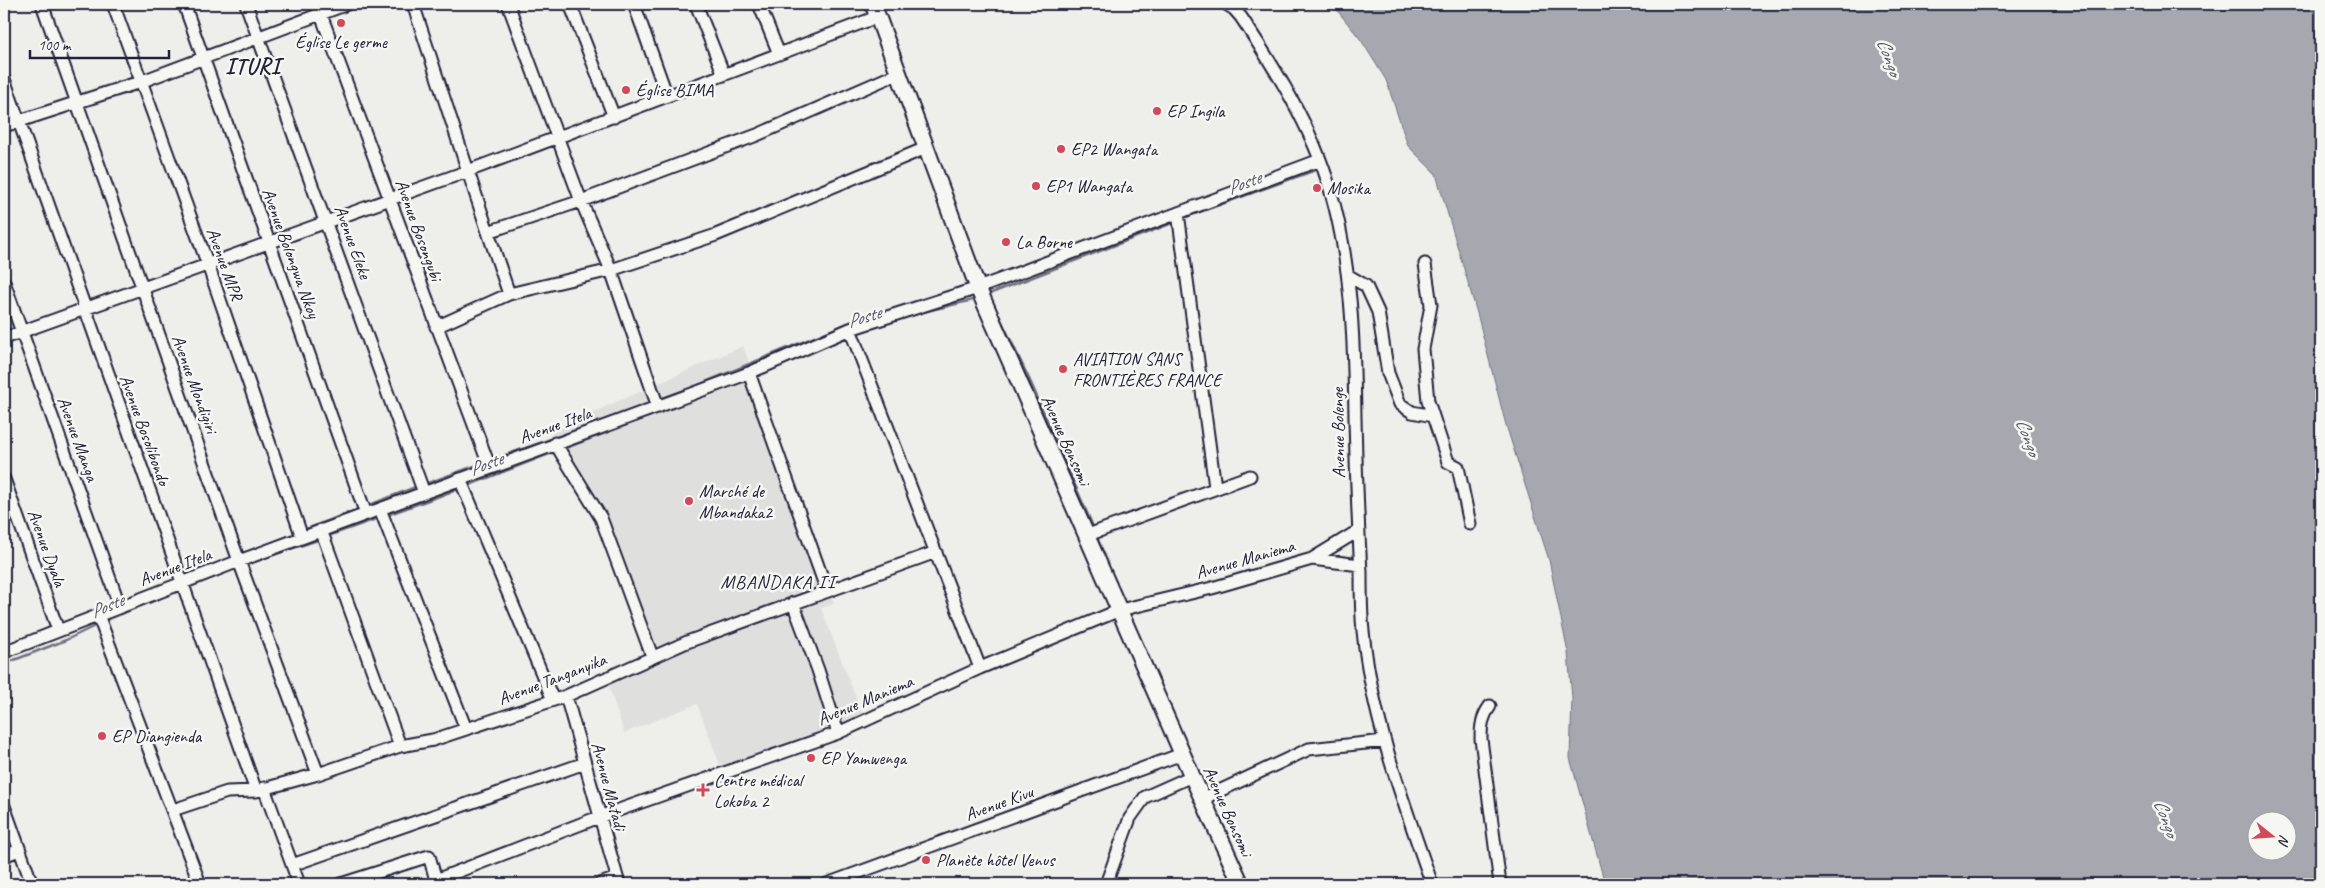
<svg xmlns="http://www.w3.org/2000/svg" width="2325" height="888" font-family="Caveat,sans-serif">
  <style>
    .built { fill: #dfdfde }
    .water { fill: #a7a7af; stroke: #727281; fill-rule: evenodd }
    .lines { fill: none; stroke-linecap: round; stroke-linejoin: round }
    .stream { stroke: #727281; stroke-width: 2.5 }
    .minor-casing { stroke: #22223b; stroke-width: 15 }
    .major-casing { stroke: #22223b; stroke-width: 19 }
    .minor { stroke: #f6f6f2; stroke-width: 11 }
    .major { stroke: #f6f6f2; stroke-width: 15 }
    .poi-dot { fill: #d1495b; stroke: #f6f6f2; stroke-width: 2 }
    .labels { text-anchor: middle; dominant-baseline: central; stroke-width: 5; stroke-linejoin: round; paint-order: stroke }
    .poi-label { font-size: 18px; fill: #22223b; stroke: #f6f6f2; text-anchor: start }
    .street-label { font-size: 18px; fill: #22223b; stroke: #f6f6f2 }
    .water-label { font-size: 19px; font-style: italic; fill: #575769; stroke: #f6f6f2 }
    .neighbourhood-label { font-size: 19px; letter-spacing: 1px; fill: #22223b; stroke: #f6f6f2 }
    .district-label { font-size: 22px; font-weight: bold; letter-spacing: 1px; fill: #22223b; stroke: #f6f6f2 }
  </style>
  <rect width="100%" height="100%" fill="#eeeeeb"/>
  <filter id="ink" filterUnits="userSpaceOnUse"><feTurbulence type="fractalNoise" baseFrequency=".02" numOctaves="2"/><feDisplacementMap in="SourceGraphic" scale="10" xChannelSelector="R" yChannelSelector="G"/><feConvolveMatrix kernelMatrix="1 2 1 2 8 2 1 2 1" color-interpolation-filters="sRGB"/></filter>
  <g filter="url(#ink)">
    <path class="built" d="M743 346 834 604 821 608 868 729 725 778 697 704 624 733 605 675 648 652 599 518 551 431Z"/>
    <path class="water" d="M1332 4H2321V884H1605L1570 758 1572 698 1568 653 1549 560 1506 425 1477 313 1436 174 1408 146 1386 80 1361 40ZM2258 820H2288V850H2258Z"/>
    <g class="lines">
      <path class="stream" d="M883 9 984 283
        M1183 218 1313 171
        M986 288 1031 383 1094 529
        M989 294 1175 222
        M919 313 977 299
        M679 393 851 322 883 312
        M563 449 674 407
        M491 460 623 414
        M425 484 483 463
        M467 486 557 451
        M367 506 418 486
        M387 515 459 489
        M304 530 361 508
        M328 536 379 518
        M1097 537 1111 573
        M250 551 296 533
        M269 556 321 539
        M187 588 217 576
        M122 600 145 592
        M104 621 182 589
        M59 624 110 605
        M4 646 54 626
        M4 664 66 640 99 624"/>
      <defs>
        <path id="minor" d="M42 4 239 561 318 774
          M113 4 208 265 302 537
          M184 4 366 514
          M246 4 424 493
          M317 4 490 468
          M413 4 488 232
          M508 4 581 201 611 270 658 407
          M570 4 614 117
          M634 4 667 96
          M696 4 724 75
          M759 4 779 54
          M1226 4 1234 9 1241 17C1276 70 1312 127 1330 189 1352 264 1354 341 1355 418 1356 470 1358 521 1361 572 1361 592 1361 612 1363 631 1372 719 1403 801 1432 884
          M4 79 256 791
          M4 126 140 82 347 4
          M1178 213 1215 487
          M1425 264 1431 305 1423 349 1428 401 1448 462 1458 467 1470 524
          M1349 276 1366 286 1378 312 1388 373 1400 404 1412 412 1433 416
          M4 282 120 607
          M509 294 488 232 581 201 757 135 899 73
          M436 327 509 294 611 270 716 235 926 148
          M850 329 980 668
          M4 338 468 171 877 17
          M749 373 827 591
          M555 443 601 518 652 656
          M4 479 58 630
          M460 479 553 700
          M380 509 466 729
          M321 530 400 746
          M1088 535 1250 476
          M1312 559 1360 565
          M793 603 818 670 838 733
          M98 615 200 884
          M4 652 239 561 749 373 850 329 978 288 1320 160
          M566 696 619 884
          M1490 706C1482 717 1481 726 1481 739L1500 884
          M264 788 299 884
          M1202 799 1309 749 1385 741
          M4 806 32 884
          M173 810 227 792 256 791 318 774 400 746 433 740 566 696 687 642 936 552
          M4 856 19 850
          M292 865 585 763
          M341 884 429 856 436 880
          M437 884 436 880 599 817 838 733 980 668 1120 610 1212 588 1312 559 1358 531
          M600 884 617 878
          M827 884 1182 754
          M1106 884 1130 818 1145 797 1192 776"/>
        <path id="major" d="M873 4 978 288 1192 776 1241 884"/>
      </defs>
      <use href="#minor" class="minor-casing"/>
      <use href="#major" class="major-casing"/>
      <use href="#minor" class="minor"/>
      <use href="#major" class="major"/>
    </g>
  </g>
  <g class="poi-dot">
    <circle cx="341" cy="23" r="5"/>
    <circle cx="626" cy="90" r="5"/>
    <circle cx="1157" cy="111" r="5"/>
    <circle cx="1061" cy="149" r="5"/>
    <circle cx="1036" cy="186" r="5"/>
    <circle cx="1317" cy="188" r="5"/>
    <circle cx="1006" cy="242" r="5"/>
    <circle cx="1063" cy="369" r="5"/>
    <circle cx="689" cy="501" r="5"/>
    <circle cx="102" cy="736" r="5"/>
    <circle cx="811" cy="758" r="5"/>
    <path d="M700.5 782.5h5v5h5v5h-5v5h-5v-5h-5v-5h5z"/>
    <circle cx="926" cy="860" r="5"/>
  </g>
  <g class="labels">
    <g class="poi-label">
      <text x="341" y="42" text-anchor="middle">Église Le germe</text>
      <text x="636" y="90">Église BIMA</text>
      <text x="1167" y="111">EP Ingila</text>
      <text x="1071" y="149">EP2 Wangata</text>
      <text x="1046" y="186">EP1 Wangata</text>
      <text x="1327" y="188">Mosika</text>
      <text x="1016" y="242">La Borne</text>
      <text x="1073" y="359">AVIATION SANS<tspan x="1073" dy="21">FRONTIÈRES FRANCE</tspan></text>
      <text x="699" y="491">Marché de<tspan x="699" dy="21">Mbandaka2</tspan></text>
      <text x="112" y="736">EP Diangienda</text>
      <text x="821" y="758">EP Yamwenga</text>
      <text x="714" y="780">Centre médical<tspan x="714" dy="21">Lokoba 2</tspan></text>
      <text x="936" y="860">Planète hôtel Venus</text>
    </g>
    <g class="street-label">
      <text transform="translate(419 230) rotate(70)">Avenue Bosongubi</text>
      <text transform="translate(353 242) rotate(70)">Avenue Eleke</text>
      <text transform="translate(291 253) rotate(70)">Avenue Bolongwa Nkoy</text>
      <text transform="translate(225 264) rotate(70)">Avenue MPR</text>
      <text transform="translate(195 384) rotate(70)">Avenue Mondigiri</text>
      <text transform="translate(555 425) rotate(-20)">Avenue Itela</text>
      <text transform="translate(145 430) rotate(70)">Avenue Bosolibondo</text>
      <text transform="translate(1338 433) rotate(-91)">Avenue Bolenge</text>
      <text transform="translate(78 439) rotate(70)">Avenue Manga</text>
      <text transform="translate(1066 440) rotate(66)">Avenue Bonsomi</text>
      <text transform="translate(47 548) rotate(70)">Avenue Dyala</text>
      <text transform="translate(1245 559) rotate(-16)">Avenue Maniema</text>
      <text transform="translate(175 567) rotate(-21)">Avenue Itela</text>
      <text transform="translate(552 679) rotate(-21)">Avenue Tanganyika</text>
      <text transform="translate(865 700) rotate(-23)">Avenue Maniema</text>
      <text transform="translate(609 786) rotate(75)">Avenue Matadi</text>
      <text transform="translate(999 803) rotate(-20)">Avenue Kivu</text>
      <text transform="translate(1228 811) rotate(66)">Avenue Bonsomi</text>
    </g>
    <g class="water-label">
      <text transform="translate(1889 57) rotate(70)">Congo</text>
      <text transform="translate(1244 183) rotate(-21)">Poste</text>
      <text transform="translate(864 317) rotate(-17)">Poste</text>
      <text transform="translate(2028 437) rotate(70)">Congo</text>
      <text transform="translate(486 464) rotate(-21)">Poste</text>
      <text transform="translate(107 606) rotate(-23)">Poste</text>
      <text transform="translate(2166 818) rotate(70)">Congo</text>
    </g>
    <g class="neighbourhood-label">
      <text x="778" y="582">MBANDAKA II</text>
    </g>
    <g class="district-label">
      <text x="253" y="67">ITURI</text>
    </g>
  </g>
  <rect width="2325" height="888" fill="none" stroke="#f6f6f2" stroke-width="20"/>
  <rect x="10" y="10" width="2305" height="868" fill="none" stroke="#22223b" stroke-width="2" filter="url(#ink)"/>
  <g transform="translate(2272 836) rotate(107)"><circle r="24" fill="#f6f6f2" stroke="#a1a1a9"/>
  <path d="M0-4L9 19L0 12L-9 19Z" fill="#d1495b"/>
  <text y="-8" font-size="14" font-weight="bold" text-anchor="middle" fill="#22223b">N</text>
  </g>
  <path d="M30 50v8h139v-8" fill="none" stroke="#22223b" stroke-width="2.5"/>
  <text x="38" y="50" font-size="15" fill="#22223b" stroke="#f6f6f2" stroke-width="4" paint-order="stroke">100 m</text>
</svg>
